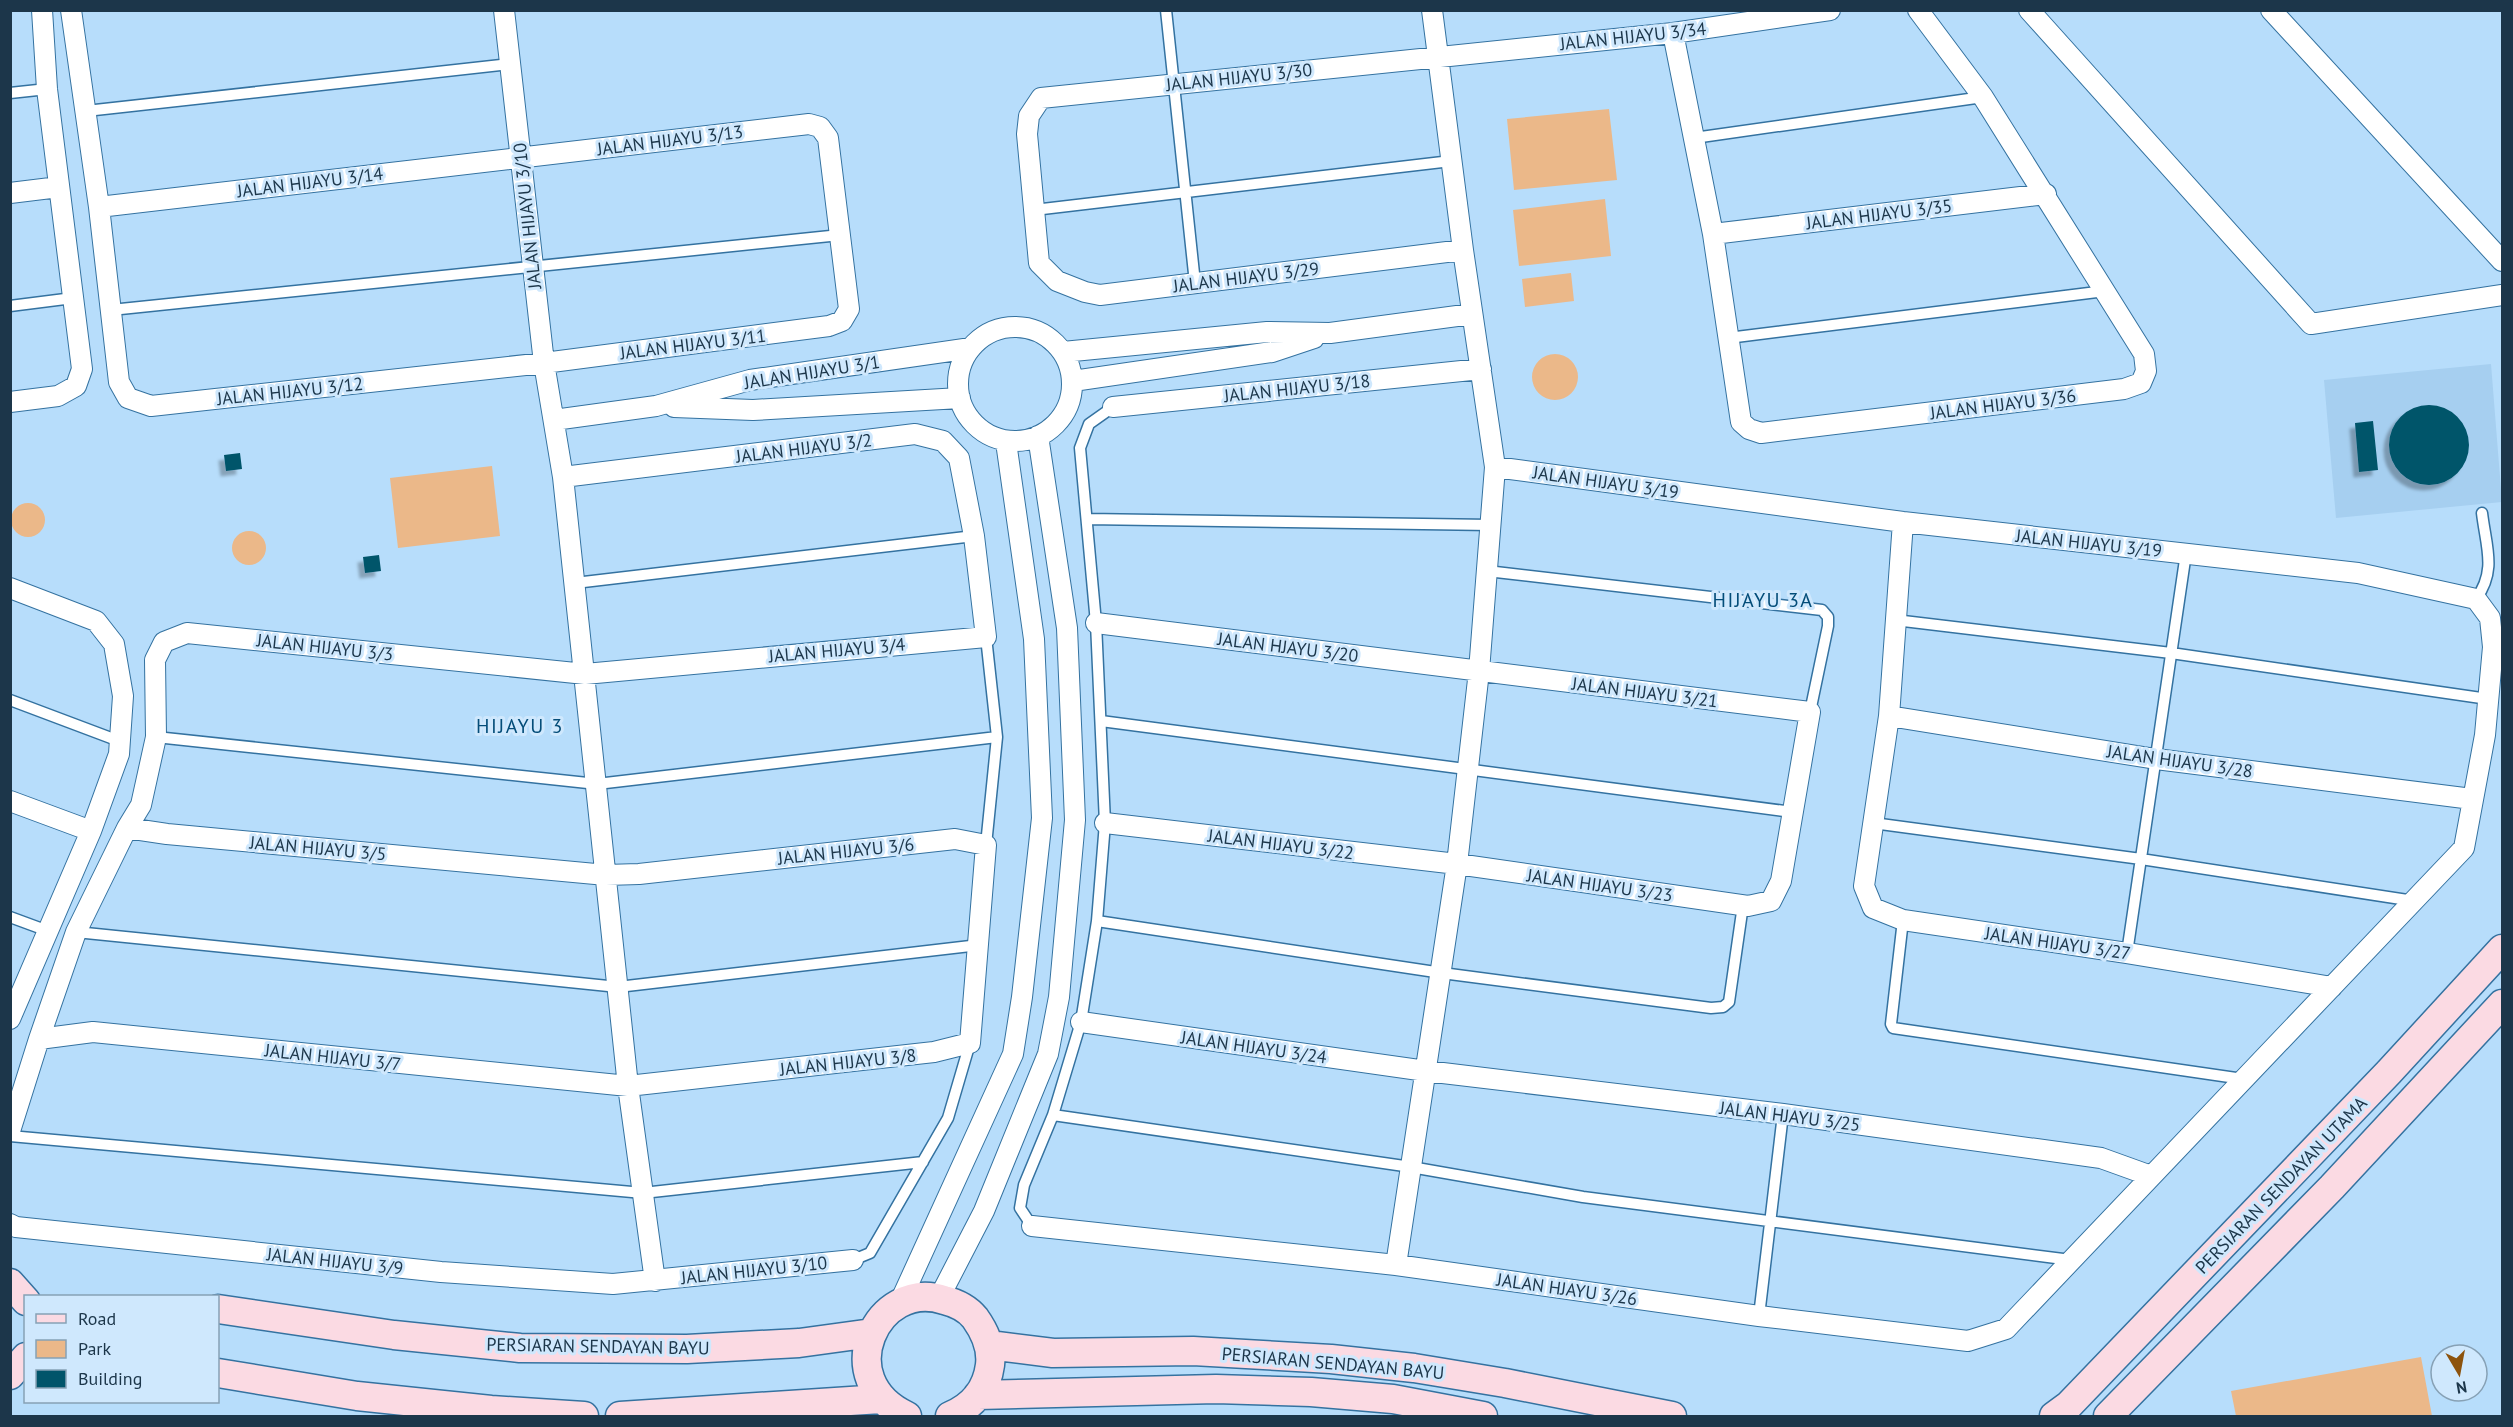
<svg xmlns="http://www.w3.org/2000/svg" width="2513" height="1427" font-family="'PT Sans',sans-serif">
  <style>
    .built { fill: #a6cff0 }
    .green { fill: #ebb889 }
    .building { fill: #00546a; filter: url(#shadow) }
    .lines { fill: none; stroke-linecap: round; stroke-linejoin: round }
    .lane-casing { stroke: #3472a0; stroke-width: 13 }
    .street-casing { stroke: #3472a0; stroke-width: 22 }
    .secondary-casing { stroke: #3472a0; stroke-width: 31 }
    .lane { stroke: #fff; stroke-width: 10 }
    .street { stroke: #fff; stroke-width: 20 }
    .secondary { stroke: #fbdae3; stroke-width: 28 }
    .labels { text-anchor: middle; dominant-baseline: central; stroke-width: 6; stroke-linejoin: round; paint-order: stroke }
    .street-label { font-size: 18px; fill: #1c364a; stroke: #cfe8fd }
    .neighbourhood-label { font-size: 20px; letter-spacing: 1.5px; fill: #044d79; stroke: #cfe8fd }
  </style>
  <defs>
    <filter id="shadow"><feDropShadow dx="-5.5" dy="5.5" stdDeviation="1.5" flood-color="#0004"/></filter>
  </defs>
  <rect width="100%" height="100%" fill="#b7ddfb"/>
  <path class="built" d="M2491 364 2502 502 2336 518 2324 380Z"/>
  <path class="green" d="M1609 109 1617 180 1514 190 1507 119Z
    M1605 199 1611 256 1519 266 1513 210Z
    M1571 273 1574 301 1525 307 1522 279Z
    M1532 377a23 23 0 1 1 46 0a23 23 0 1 1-46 0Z
    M492 466 500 536 398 548 390 478Z
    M11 520a17 17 0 1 1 34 0a17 17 0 1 1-34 0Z
    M232 548a17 17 0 1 1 34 0a17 17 0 1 1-34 0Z
    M2421 1357 2432 1416H2236L2231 1391Z"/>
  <path class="building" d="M2389 445a40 40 0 1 1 80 0a40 40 0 1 1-80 0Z
    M2373 421 2378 470 2359 472 2355 423Z
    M240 453 242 469 226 471 224 455Z
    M379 555 381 571 365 573 363 557Z"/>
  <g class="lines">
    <defs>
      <path id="lane" d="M1166 10 1195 283
        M10 93 47 89
        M86 111 510 64
        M1694 138 1983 97
        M1034 210 1451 161
        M10 306 73 298
        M111 310 840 235
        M1728 338 2105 291
        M1087 519 1491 525
        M1487 571 1822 610 1828 617V626L1810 712
        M575 583 974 536
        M2476 599C2497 570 2486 547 2482 513
        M1895 620 2171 653 2488 699
        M10 700 119 741
        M1101 721 1792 812
        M156 737 597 784 997 737
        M1873 823 2141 859 2414 901
        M986 845 997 737 986 637
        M10 917 48 931
        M1903 920 1891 1024 1893 1028 2243 1079
        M1097 921 1105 823 1096 623 1080 448 1089 424 1113 407
        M76 932 618 987 979 945
        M2127 953 2186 553
        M1053 1115 1411 1167 1583 1197 2071 1260
        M10 1136 643 1193 923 1162
        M1032 1226 1020 1208 1024 1185 1053 1115 1081 1022 1097 921 1442 973 1711 1008 1723 1007 1729 1002 1743 905
        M853 1260 870 1253 948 1118 970 1043
        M1759 1316 1783 1114"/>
      <path id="street" d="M71 10 99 207 119 382 128 398 151 406 544 363 829 326 842 321 849 309 828 138 820 127 809 124 99 207
        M504 10 544 363 563 477 628 1086 655 1281
        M2029 10 2311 324 2502 295
        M2271 10 2502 261
        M1673 33 1713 234 1741 422 1749 429 1761 433 2124 389 2141 383 2146 371 2144 354 1983 97 1918 10
        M10 193 59 187
        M1713 234 2046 194
        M1463 250 1100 295 1085 292 1057 281 1039 263 1027 134 1029 116 1041 98 1673 33 1830 10
        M958 384a57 57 0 1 1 114 0a57 57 0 1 1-114 0Z
        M1063 352 1267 332 1330 333 1472 314
        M1073 381 1272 352 1314 338
        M10 402 58 396 76 386 82 369 47 89 42 10
        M674 407 753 410 960 398
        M1113 407 1481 369
        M554 420 656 406 750 380 971 348
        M1903 522 1889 716 1864 886 1873 908 1903 920 2127 953 2332 987
        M10 588 96 621 114 644 123 696 119 754 91 831 10 1019
        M1096 623 1810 712 1781 881 1771 901 1748 906 1457 864 1105 823
        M1889 716 2156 759 2472 799
        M10 801 91 831
        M1081 1022 1426 1071 1783 1114 2101 1158 2151 1176
        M39 1039 93 1032 628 1086 934 1052 970 1043 986 845 955 839 639 874 606 875 167 834 127 828
        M10 1131 39 1039 76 932 127 828 141 805 156 737 155 660 164 642 187 633 585 674 986 637 974 536 959 458 943 441 915 434 563 477
        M10 1224 16 1227 441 1272 613 1284 853 1260
        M1032 1226 1396 1265 1759 1316 1968 1341 2006 1329 2464 848 2485 735 2493 647 2490 618 2476 599 2358 573 1903 522 1495 467
        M1396 1265 1457 864 1479 671 1495 467 1463 250 1432 10
        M939 1298 984 1211 1048 1054 1059 997 1075 820 1067 628 1038 436
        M899 1304 1013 1054 1022 997 1042 818 1034 639 1006 442"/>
      <path id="secondary" d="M10 1283 26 1301
        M218 1309 394 1335 520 1348 687 1349 799 1343 872 1333
        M989 1345 1053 1353 1193 1351 1331 1359 1414 1368 1505 1383 1672 1416
        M218 1373 357 1396 491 1410 584 1416
        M10 1375 26 1357
        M978 1395 1216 1389 1311 1392 1393 1399 1483 1416
        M620 1416 881 1399
        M907 1416C829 1380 877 1278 944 1300 956 1303 967 1308 975 1318 985 1332 992 1348 990 1365 987 1389 972 1407 950 1416
        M2054 1416 2069 1405 2389 1072 2502 949
        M2108 1416 2332 1187 2502 1004"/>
    </defs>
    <use href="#lane" class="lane-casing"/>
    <use href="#street" class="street-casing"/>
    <use href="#secondary" class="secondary-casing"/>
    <use href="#lane" class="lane"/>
    <use href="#street" class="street"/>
    <use href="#secondary" class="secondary"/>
  </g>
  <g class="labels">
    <g class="street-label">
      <text transform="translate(1633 36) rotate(-6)">JALAN HIJAYU 3/34</text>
      <text transform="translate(1239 77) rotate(-6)">JALAN HIJAYU 3/30</text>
      <text transform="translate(670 140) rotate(-7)">JALAN HIJAYU 3/13</text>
      <text transform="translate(310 182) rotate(-7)">JALAN HIJAYU 3/14</text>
      <text transform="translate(1879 214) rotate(-7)">JALAN HIJAYU 3/35</text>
      <text transform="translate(527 216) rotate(-96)">JALAN HIJAYU 3/10</text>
      <text transform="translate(1246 277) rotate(-7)">JALAN HIJAYU 3/29</text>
      <text transform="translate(693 344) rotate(-7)">JALAN HIJAYU 3/11</text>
      <text transform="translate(812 372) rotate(-9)">JALAN HIJAYU 3/1</text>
      <text transform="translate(1297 388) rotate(-6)">JALAN HIJAYU 3/18</text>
      <text transform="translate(290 391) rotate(-6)">JALAN HIJAYU 3/12</text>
      <text transform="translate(2003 404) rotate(-7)">JALAN HIJAYU 3/36</text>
      <text transform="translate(804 448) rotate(-7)">JALAN HIJAYU 3/2</text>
      <text transform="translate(1606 482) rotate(8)">JALAN HIJAYU 3/19</text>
      <text transform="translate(2089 543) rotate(6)">JALAN HIJAYU 3/19</text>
      <text transform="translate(325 647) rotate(6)">JALAN HIJAYU 3/3</text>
      <text transform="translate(1288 647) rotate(7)">JALAN HJAYU 3/20</text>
      <text transform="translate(837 650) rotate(-5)">JALAN HIJAYU 3/4</text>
      <text transform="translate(1645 692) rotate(7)">JALAN HIJAYU 3/21</text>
      <text transform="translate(2180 761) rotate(8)">JALAN HIJAYU 3/28</text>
      <text transform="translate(1281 844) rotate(7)">JALAN HIJAYU 3/22</text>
      <text transform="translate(318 848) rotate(5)">JALAN HIJAYU 3/5</text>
      <text transform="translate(846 851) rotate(-6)">JALAN HIJAYU 3/6</text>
      <text transform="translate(1600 885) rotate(8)">JALAN HIJAYU 3/23</text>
      <text transform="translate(2058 943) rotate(8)">JALAN HIJAYU 3/27</text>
      <text transform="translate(1254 1047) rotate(8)">JALAN HIJAYU 3/24</text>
      <text transform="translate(333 1057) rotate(6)">JALAN HIJAYU 3/7</text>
      <text transform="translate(848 1062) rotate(-6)">JALAN HIJAYU 3/8</text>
      <text transform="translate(1790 1116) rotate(7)">JALAN HJAYU 3/25</text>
      <text transform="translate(2281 1185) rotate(-46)">PERSIARAN SENDAYAN UTAMA</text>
      <text transform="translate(335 1261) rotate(6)">JALAN HIJAYU 3/9</text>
      <text transform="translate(754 1270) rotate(-6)">JALAN HIJAYU 3/10</text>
      <text transform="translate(1567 1289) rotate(8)">JALAN HJAYU 3/26</text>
      <text transform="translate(598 1346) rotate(1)">PERSIARAN SENDAYAN BAYU</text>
      <text transform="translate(1333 1363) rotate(5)">PERSIARAN SENDAYAN BAYU</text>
    </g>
    <g class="neighbourhood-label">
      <text x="1763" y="600">HIJAYU 3A</text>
      <text x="520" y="726">HIJAYU 3</text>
    </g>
  </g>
  <rect width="2513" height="1427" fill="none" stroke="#1c364a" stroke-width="24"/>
  <rect x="24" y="1295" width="195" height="108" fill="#cfe8fd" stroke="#87a1b5" stroke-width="1.5"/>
  <rect x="36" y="1314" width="30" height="9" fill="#fbdae3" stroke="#87a1b5" stroke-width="1.5"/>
  <text x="78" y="1325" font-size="18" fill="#1c364a">Road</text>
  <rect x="36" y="1340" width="30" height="18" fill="#ebb889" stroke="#87a1b5" stroke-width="1.5"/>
  <text x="78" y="1355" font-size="18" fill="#1c364a">Park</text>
  <rect x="36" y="1370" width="30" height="18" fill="#00546a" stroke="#87a1b5" stroke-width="1.5"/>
  <text x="78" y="1385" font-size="18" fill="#1c364a">Building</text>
  <g transform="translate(2459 1373) rotate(170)"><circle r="28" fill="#cfe8fd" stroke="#87a1b5" stroke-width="1.5"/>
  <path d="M0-4.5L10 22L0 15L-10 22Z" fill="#8d530d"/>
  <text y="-9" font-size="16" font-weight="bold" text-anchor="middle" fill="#1c364a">N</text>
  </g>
</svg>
